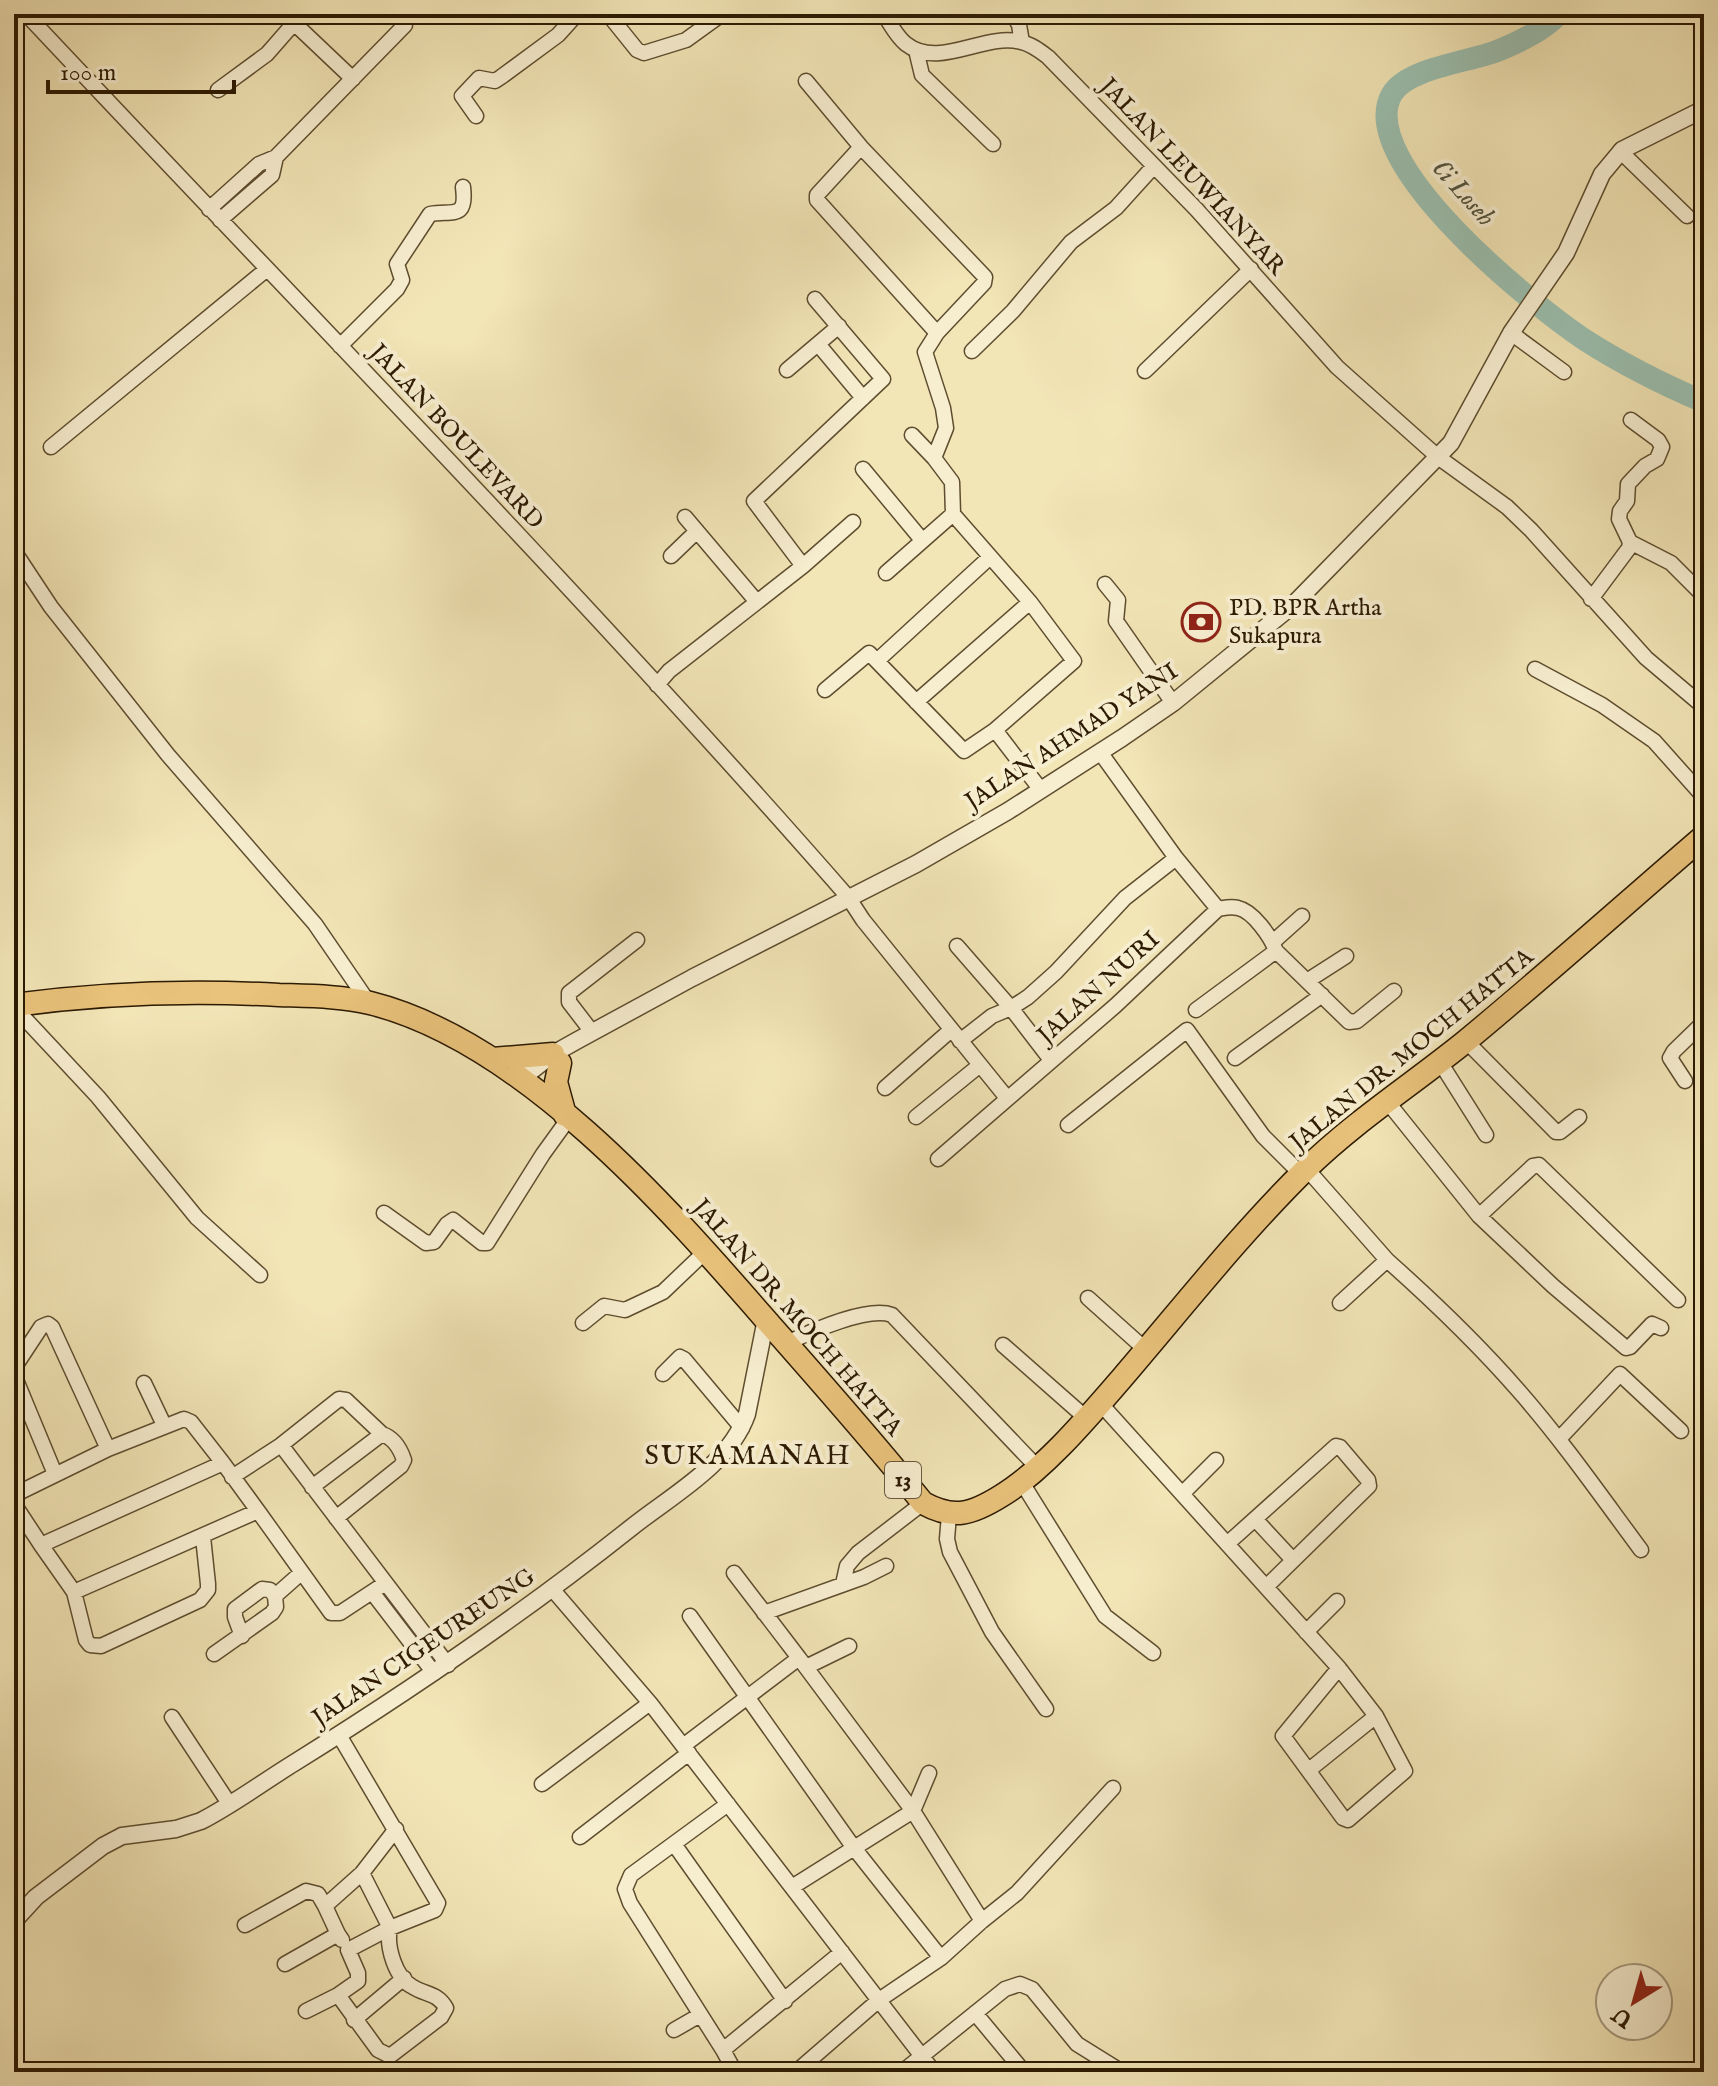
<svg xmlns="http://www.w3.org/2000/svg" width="1718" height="2086" font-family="'IM FELL English',serif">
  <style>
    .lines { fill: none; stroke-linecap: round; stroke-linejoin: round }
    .river { stroke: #9bbfaf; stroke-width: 22 }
    .minor-casing { stroke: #5e4d2f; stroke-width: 17 }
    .tertiary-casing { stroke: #5e4d2f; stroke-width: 19 }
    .trunk-casing { stroke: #2c1a02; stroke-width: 25 }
    .minor { stroke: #f7eed0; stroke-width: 14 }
    .tertiary { stroke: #f7eed0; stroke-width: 16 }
    .trunk { stroke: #e9c27b; stroke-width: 22 }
    .labels { text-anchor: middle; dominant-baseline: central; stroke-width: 8; stroke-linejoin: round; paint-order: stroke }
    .shield { fill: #f7eed0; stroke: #695a40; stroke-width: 2 }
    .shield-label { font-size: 22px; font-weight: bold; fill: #2c1a02 }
    .street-label { font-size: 24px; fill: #2c1a02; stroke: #f7eed0 }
    .poi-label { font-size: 24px; fill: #2c1a02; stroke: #f7eed0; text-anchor: start }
    .water-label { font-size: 26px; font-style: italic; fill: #53543f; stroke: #f7eed0 }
    .quarter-label { font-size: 28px; letter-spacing: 2px; fill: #2c1a02; stroke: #f7eed0 }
  </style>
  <rect width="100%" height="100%" fill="#f2e5b6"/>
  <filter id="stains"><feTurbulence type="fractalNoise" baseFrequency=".0025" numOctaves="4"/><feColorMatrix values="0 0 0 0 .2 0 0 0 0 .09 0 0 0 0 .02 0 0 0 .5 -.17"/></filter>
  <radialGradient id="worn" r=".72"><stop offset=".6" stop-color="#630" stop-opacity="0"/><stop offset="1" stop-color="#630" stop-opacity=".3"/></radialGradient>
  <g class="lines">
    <path class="river" d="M1559 14C1543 31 1519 42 1497 51 1469 62 1407 68 1392 94 1353 161 1535 307 1585 340 1624 365 1662 384 1704 402"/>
    <defs>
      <path id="minor" d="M26 14C301 307 583 594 848 897L863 920 1007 1098
        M608 14 637 50 644 53 686 40 722 14
        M884 14C890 24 897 37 906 44 939 70 985 32 1021 42 1031 44 1040 51 1048 57L1197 210 1337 367 1438 457 1507 507 1531 530 1646 658 1704 707
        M1013 14 1019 25 1022 42
        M294 23 353 79
        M916 50 922 75 993 144
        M806 81 861 147 985 277 984 283 937 333 925 352 943 408 946 428 934 458
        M218 90 267 54 302 14
        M476 116 462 96 479 78 495 81 501 77 558 35 577 14
        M861 147 817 195V200L937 333
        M1620 151 1687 216
        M209 209 259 164 276 157 405 25
        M220 220 272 175 276 157
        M1511 333 1564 372
        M818 344 863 398
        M340 346 397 289 402 280 397 264 430 214C453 210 467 220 463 187
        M972 351 1013 311 1071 242 1116 208 1154 166
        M787 370 839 326
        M1145 371 1251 269
        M1631 420 1658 440 1662 447 1657 459 1645 466 1628 484 1627 501 1620 511 1619 519 1630 542 1671 563 1704 596
        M912 435 934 458 952 482 953 514
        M51 447 267 269
        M863 469 922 540
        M685 517 757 602
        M14 551 51 607 168 755 315 924 369 1003
        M671 556 697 531
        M803 566 853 522
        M1105 584 1118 600 1116 621 1173 703
        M1591 599 1629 548 1630 542
        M879 659 990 557
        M1535 669 1602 705 1654 741 1704 797
        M657 685 669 671 803 566 754 501 883 379 815 299
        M825 690 869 653 964 751 995 730 1074 661 1030 602 953 514 886 573
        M916 702 1030 602
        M995 730 1041 790
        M1100 752 1176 858 1218 909
        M1692 847 1704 864
        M1218 909C1224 908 1231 906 1238 908 1253 911 1271 937 1276 951L1349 1022 1357 1021 1394 991
        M1273 942 1302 916
        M957 946 1011 1008 1051 1060
        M1307 981 1346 956
        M14 1007 98 1097 197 1218 260 1275
        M1196 1010 1276 951
        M592 1032 569 1002V993L637 940
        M960 1041 992 1016 1011 1008 1028 997 1056 972 1125 898 1176 858
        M1466 1041 1556 1132H1560L1579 1117
        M1235 1058 1322 995
        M1440 1062 1486 1135
        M1685 1081 1670 1058 1674 1051 1704 1022
        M885 1088 951 1030
        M1386 1100 1479 1216 1553 1286 1626 1348 1630 1347 1652 1324 1661 1328
        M916 1117 980 1065
        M1068 1125 1187 1030 1263 1136 1301 1174
        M938 1159 1115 1006 1218 909
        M1306 1168 1387 1260 1340 1303
        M384 1213 426 1243 434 1242 447 1224 453 1220 482 1243H487L543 1154 569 1118
        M1479 1216 1533 1166 1539 1165 1678 1300
        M1387 1260C1433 1301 1477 1343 1518 1390 1562 1440 1601 1496 1641 1550
        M1088 1298 1146 1350
        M583 1323 604 1306 625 1310 663 1292 707 1250
        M787 1343C810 1332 868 1306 892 1315L1037 1467
        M1003 1345 1086 1418
        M14 1368 41 1327 48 1324 52 1327 108 1449
        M663 1374 680 1357 684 1359 742 1428
        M14 1375 55 1474
        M144 1383 164 1425
        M1100 1403 1339 1668 1376 1716 1405 1771 1348 1820 1343 1818 1283 1736 1339 1668
        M1559 1439 1620 1374 1681 1431
        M281 1445 339 1399 346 1400 382 1434 312 1487
        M232 1477 281 1445 448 1665
        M1021 1481 1105 1616 1153 1653
        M1182 1494 1216 1460
        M14 1495 108 1449 184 1419 191 1422 223 1463
        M14 1504 41 1545
        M949 1515 947 1539 950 1552 992 1632 1046 1709
        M336 1518 401 1466 404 1460C400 1448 394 1438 382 1434
        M1255 1519 1293 1560
        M203 1537 208 1584V1590L200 1600 101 1646 90 1645 86 1640 74 1592 258 1511 331 1613H340L384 1584
        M1227 1544 1336 1446 1340 1447 1368 1480 1369 1486 1266 1587
        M843 1584 847 1566 858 1553 923 1503
        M553 1590 650 1703 934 2072
        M74 1592 41 1545 223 1463 258 1511
        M372 1592 434 1673
        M764 1613 864 1577 886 1566
        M690 1616 854 1848 941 1958 879 2000 796 2072
        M1306 1632 1337 1601
        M242 1636 235 1617V1609L262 1589 270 1590 275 1596
        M214 1654 272 1613 276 1607 275 1596 301 1573
        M806 1667 849 1646
        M172 1717 230 1805
        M683 1746 799 1658 734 1573
        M1309 1770 1376 1716
        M929 1773 913 1811 982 1921 941 1958
        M542 1784 650 1703
        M728 1804 631 1875 625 1889 630 1903 723 2050 842 1952
        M580 1837 689 1753
        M674 1844 785 2001
        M792 1887 913 1811 799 1658
        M982 1921 1017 1893 1113 1788
        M245 1925 306 1891 318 1894 325 1906
        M338 1934 325 1906 362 1873 396 1829
        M285 1964 338 1934 342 1940
        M338 1995 358 1981V1973L348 1950 390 1928 362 1873
        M306 2011 338 1995 378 2050 390 2056 441 2017 446 2008C438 1993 426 1995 413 1987 395 1978 386 1946 390 1928L435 1910 438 1903 339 1735
        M975 2013 1024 2072
        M354 2020 404 1978
        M674 2030 700 2015
        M723 2050 735 2072
        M902 2072 1005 1989 1020 1984 1032 1989 1077 2044 1122 2072"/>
      <path id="tertiary" d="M521 1079 553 1054 578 1040 692 978 916 864 1008 811 1122 738 1173 703 1293 605 1451 443 1511 333 1566 253 1602 174 1622 150 1704 109
        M14 1921 36 1897 103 1846 122 1836 176 1829 201 1821C234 1804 263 1782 294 1763 411 1690 524 1613 632 1527 672 1495 729 1465 747 1414L766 1319"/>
      <path id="trunk" d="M14 1005C103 993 190 990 279 995 309 996 341 996 370 1003 522 1041 666 1205 766 1320 819 1380 873 1441 923 1503 954 1520 972 1514 1001 1496 1044 1470 1089 1416 1122 1378 1182 1308 1240 1234 1306 1169 1355 1121 1413 1084 1466 1041 1547 974 1625 904 1704 836
        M492 1059 553 1054
        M560 1063 556 1082 565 1115"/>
    </defs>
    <use href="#minor" class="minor-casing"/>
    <use href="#tertiary" class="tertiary-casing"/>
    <use href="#trunk" class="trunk-casing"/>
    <use href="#minor" class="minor"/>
    <use href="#tertiary" class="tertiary"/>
    <use href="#trunk" class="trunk"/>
  </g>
  <defs>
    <symbol id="bank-ring" viewBox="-11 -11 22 22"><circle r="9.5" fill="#f7eed0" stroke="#8f2418" stroke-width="1.5"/><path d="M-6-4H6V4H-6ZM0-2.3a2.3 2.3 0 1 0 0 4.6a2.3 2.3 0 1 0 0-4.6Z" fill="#8f2418"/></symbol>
  </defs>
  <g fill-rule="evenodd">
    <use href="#bank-ring" x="1179" y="600" width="44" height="44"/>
  </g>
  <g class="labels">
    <rect class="shield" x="885" y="1462" width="36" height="36" rx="6"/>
    <g class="shield-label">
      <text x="903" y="1480">13</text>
    </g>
    <g class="street-label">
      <text transform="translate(1192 177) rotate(47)">JALAN LEUWIANYAR</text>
      <text transform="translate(456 437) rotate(47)">JALAN BOULEVARD</text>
      <text transform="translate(1072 737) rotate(-33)">JALAN AHMAD YANI</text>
      <text transform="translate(1099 988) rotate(-42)">JALAN NURI</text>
      <text transform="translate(1412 1050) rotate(-39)">JALAN DR. MOCH HATTA</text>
      <text transform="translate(797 1318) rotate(49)">JALAN DR. MOCH HATTA</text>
      <text transform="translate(424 1648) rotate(-34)">JALAN CIGEUREUNG</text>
    </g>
    <g class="poi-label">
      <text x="1229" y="608">PD. BPR Artha<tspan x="1229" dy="28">Sukapura</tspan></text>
    </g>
    <g class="water-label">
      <text transform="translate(1463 193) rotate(48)">Ci Loseh</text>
    </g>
    <g class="quarter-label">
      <text x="748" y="1456">SUKAMANAH</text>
    </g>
  </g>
  <rect width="1718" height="2086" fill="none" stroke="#f2e5b6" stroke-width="48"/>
  <rect x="16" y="16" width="1686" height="2054" fill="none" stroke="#2c1a02" stroke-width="4"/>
  <rect x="24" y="24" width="1670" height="2038" fill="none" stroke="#2c1a02" stroke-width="2"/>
  <g transform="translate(1634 2002) rotate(217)"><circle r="38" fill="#f7eed0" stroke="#a6997e" stroke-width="2"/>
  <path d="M0-6L14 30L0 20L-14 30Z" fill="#8f2418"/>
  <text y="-12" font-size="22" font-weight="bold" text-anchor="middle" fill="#2c1a02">U</text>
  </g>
  <path d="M48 80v12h186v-12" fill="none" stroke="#2c1a02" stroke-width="4"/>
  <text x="60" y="80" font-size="24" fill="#2c1a02" stroke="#f7eed0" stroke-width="6" paint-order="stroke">100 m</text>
  <rect width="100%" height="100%" filter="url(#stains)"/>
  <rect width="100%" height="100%" fill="url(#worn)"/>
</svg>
